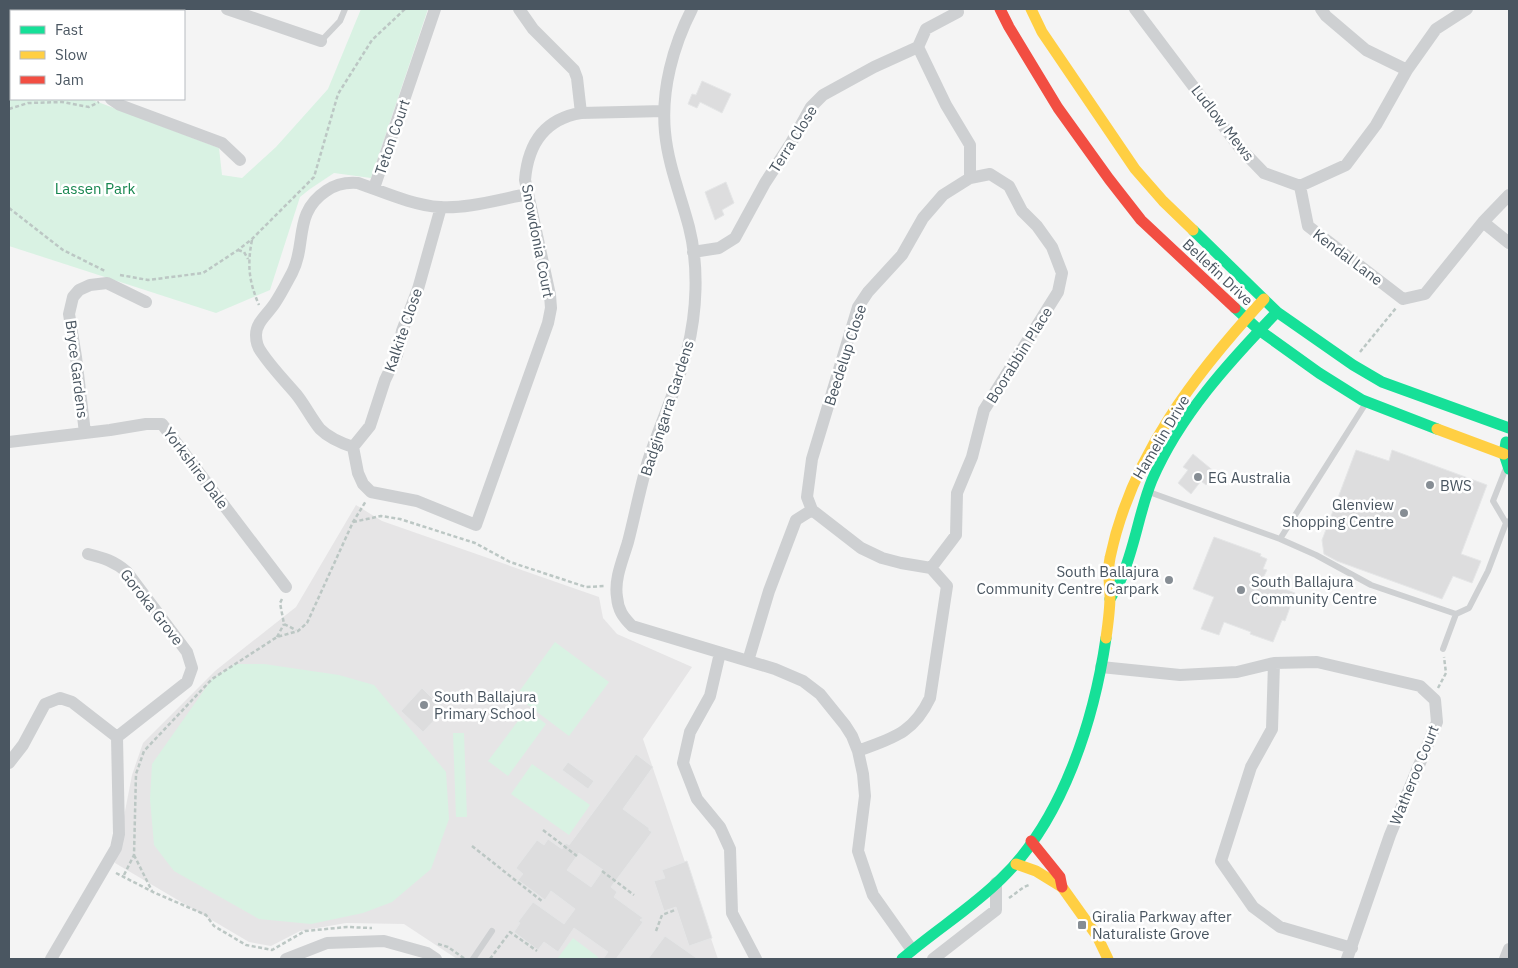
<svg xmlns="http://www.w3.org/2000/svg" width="1518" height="968" font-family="'IBM Plex Sans',sans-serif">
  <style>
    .education { fill: #e6e5e6 }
    .green { fill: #d9f2e3 }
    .building { fill: #ddddde; stroke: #e5e6e7; fill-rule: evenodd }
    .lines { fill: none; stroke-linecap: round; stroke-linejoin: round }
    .path { stroke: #bcc7c4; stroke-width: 2.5; stroke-dasharray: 4 2.5; stroke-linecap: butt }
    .lane { stroke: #ced0d2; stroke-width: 6 }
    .street { stroke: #ced0d2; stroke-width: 12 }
    .fast { stroke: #16e098; stroke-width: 11 }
    .slow { stroke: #ffcf43; stroke-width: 11 }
    .jam { stroke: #f24e42; stroke-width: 11 }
    .poi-dot { fill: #868d94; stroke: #fff; stroke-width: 2 }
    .labels { text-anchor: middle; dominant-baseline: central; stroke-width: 5; stroke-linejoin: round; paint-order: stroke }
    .street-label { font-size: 15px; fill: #4a5661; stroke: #fff }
    .park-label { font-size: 15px; fill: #17864f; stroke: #fff }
    .poi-label { font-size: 15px; fill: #4a5661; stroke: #fff; text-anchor: start }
  </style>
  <rect width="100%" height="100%" fill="#f4f4f4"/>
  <path class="education" d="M356 505 382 521 599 597 603 618 617 634 692 667 643 739 718 959H457L404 924 346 923 300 931 271 946 249 942 115 863 132 775 143 743 215 671 296 607Z"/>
  <path class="green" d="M361 9H428L371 178 334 173 310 189 300 197 270 290 216 313 9 246V68L11 69V99H90L219 148 222 175 242 178 276 147 328 89Z
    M555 642 609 682 569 736 516 696Z
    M235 664H264L339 675 374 685 446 772 449 819 431 869 392 902 363 913 311 924 259 919 174 871 154 845 150 799 152 764 212 679Z
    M527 709 546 724 508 776 488 761Z
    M453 733H464L467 817H456Z
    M532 764 590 805 569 835 511 794Z
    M573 938 598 957 597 959H557Z"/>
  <path class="building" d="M702 81 731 94 722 113 700 102 697 108 688 104 692 94 696 95Z
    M726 182 734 203 722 210 724 215 715 220 705 192Z
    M1356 450 1389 461 1392 450 1487 485 1461 554 1481 561 1472 583 1453 576 1442 599 1337 561 1324 554 1322 540Z
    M1193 454 1216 473 1206 485 1201 481 1191 494 1178 483 1188 470 1183 467Z
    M1214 537 1261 554 1260 556 1267 559 1263 569 1267 570 1262 580 1295 593 1285 621 1282 620 1273 642 1250 634 1251 632 1224 622 1219 635 1201 629 1214 597 1193 589Z
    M422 688 444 710 423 732 401 711Z
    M636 754 653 767 623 809 649 828V830L652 832 611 887 617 892 614 897 643 918 640 920 643 922 616 959H603L608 952 574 928 558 952 544 942 538 950 514 932 520 923 518 922 533 902 564 924 575 909 551 891 545 900 518 880 523 874 516 868 537 840 544 845 548 839 562 849 566 843 569 845ZM579 853 603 870 591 887 567 870Z
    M568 762 594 781 588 789 562 770Z
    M687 861 712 938 689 946 676 907 664 911 654 881 665 878 662 870Z
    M665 936 698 959H648Z"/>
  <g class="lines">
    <path class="path" d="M9 109 28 103 62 102 89 107 99 102
      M9 208 63 250 105 271
      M252 240C247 265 249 282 259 305
      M238 250 244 252 248 259
      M120 275 148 280 203 273 238 250 252 239 314 177 338 94 372 40 405 9
      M1360 352 1396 308
      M353 522 381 516 400 519 475 543 510 562 586 587 605 586
      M282 599 280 603 284 624 296 630
      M277 637 284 624
      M1438 688 1446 673 1444 657
      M543 830 577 856
      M472 846 543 902
      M134 855 152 891
      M602 871 634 895
      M116 873 153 892 206 915 214 926 246 945 272 950 305 931 347 927 372 928
      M124 875 134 855 136 774 144 751 212 679 277 637 298 631 307 623 353 522 366 501
      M1009 898 1024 887 1029 885
      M656 931 662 915 675 910
      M438 944 448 947 465 959
      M490 959 510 932 537 951"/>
    <path class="lane" d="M321 41 340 21 345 9
      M1149 492 1280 539 1366 403
      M1506 523 1493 501 1506 468
      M1280 539 1316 555 1371 585 1456 614 1469 608 1488 571 1506 523 1509 521
      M1443 649 1456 614
      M473 959 492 931"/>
    <path class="street" d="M227 9 321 41
      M519 9 533 29 574 70 577 78 581 113
      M692 9C673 46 661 90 665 132 668 165 681 196 689 227 699 266 697 312 687 351 677 388 660 424 648 461 640 488 635 515 628 542 623 559 614 579 617 597 618 610 623 617 632 626L775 669 803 681 820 694 845 725 852 736 858 751 863 774 865 796 858 851 873 895 912 950
      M1135 9 1239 147 1264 173 1300 186 1346 165 1376 125 1407 70 1436 29 1467 9
      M1321 9 1326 16 1366 50 1407 70
      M130 11 131 9
      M918 47 926 29 958 12
      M111 99 120 105 222 143 240 160
      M1300 186 1308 226 1403 299 1425 294 1483 222 1509 195
      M374 188 435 9
      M528 194C500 199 467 209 440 207 412 205 384 192 358 183 346 182 336 184 326 191 293 213 307 244 292 273 286 284 281 294 275 303 268 314 256 322 256 335 256 342 258 348 262 353 272 368 285 381 296 394 305 405 311 418 320 429 329 438 341 443 353 447L358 473 363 484 371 492 417 501 476 525 548 323 551 308 550 295 525 180C528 144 544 119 581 113L664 111
      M1483 222 1509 243
      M693 252 719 248 735 238 765 183 791 143 811 107 823 95 874 67 918 47 946 105 970 145V178
      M85 433 76 357 69 314 73 297 79 290 90 285 107 283 146 302
      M9 442 110 430 146 424H162L286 587
      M353 447 370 426 385 380 397 355 402 331 418 289 441 207
      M720 653 710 696 690 732 683 763 697 799 720 827 730 849 732 913 756 959
      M748 661 769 591 796 520 812 510
      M1274 663 1272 729 1251 767 1221 861 1253 907 1280 927 1352 948
      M1101 667 1180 675 1237 672 1274 663 1317 662 1420 686 1435 700 1437 722 1390 835 1347 959
      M858 751C892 738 913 734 930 698L947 586 931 568 956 535 957 493 972 457 984 410 1058 292 1062 273 1052 247 1037 226 1022 211 1009 186 990 174 970 178 943 195 923 218 902 255 868 292 858 307 812 459 807 497 812 510 861 548 882 558 901 563 931 568
      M9 763 23 745 45 704 60 698 72 702 117 737
      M51 959 116 848 119 834 117 737 187 682 192 668 187 652 127 572C114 561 104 558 88 554
      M286 959 327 943 384 941 427 953 436 959
      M933 959 996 910V883
      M1505 959 1509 949"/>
    <path class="fast" d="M1193 230 1277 312 1353 365 1382 382 1509 428
      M1235 308 1259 330 1319 373 1362 400 1437 429
      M1506 442 1504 454 1509 469
      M1110 599C1114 592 1118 586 1121 579 1135 547 1139 512 1152 480 1180 415 1229 362 1277 312
      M902 959C934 931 972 908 1002 878 1063 819 1094 720 1106 638"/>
    <path class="slow" d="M1031 9 1042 32 1135 169 1163 201 1193 230
      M1437 429 1504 454
      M1106 638C1108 624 1110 610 1110 596 1110 583 1107 571 1110 558 1131 456 1195 374 1264 299
      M1016 864 1036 871 1062 887 1097 936 1108 959"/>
    <path class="jam" d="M1000 9 1009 27 1058 108 1109 179 1141 220 1235 308
      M1031 841 1060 877 1062 887"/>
  </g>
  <g class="poi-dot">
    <circle cx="1198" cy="477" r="5"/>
    <circle cx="1430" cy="485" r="5"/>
    <circle cx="1404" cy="513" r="5"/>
    <circle cx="1169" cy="580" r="5"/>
    <circle cx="1241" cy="590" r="5"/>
    <circle cx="424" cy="705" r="5"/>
    <rect x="1077" y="920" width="10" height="10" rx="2.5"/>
  </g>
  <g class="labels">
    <g class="street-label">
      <text transform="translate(1223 123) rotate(52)">Ludlow Mews</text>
      <text transform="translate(392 137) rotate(-71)">Teton Court</text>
      <text transform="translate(793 139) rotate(-58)">Terra Close</text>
      <text transform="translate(538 241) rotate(79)">Snowdonia Court</text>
      <text transform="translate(1348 257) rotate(37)">Kendal Lane</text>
      <text transform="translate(1218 272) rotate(43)">Bellefin Drive</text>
      <text transform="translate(403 330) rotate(-71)">Kalkite Close</text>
      <text transform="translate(845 355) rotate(-72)">Beedelup Close</text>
      <text transform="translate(1019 355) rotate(-58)">Boorabbin Place</text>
      <text transform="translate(77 369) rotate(83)">Bryce Gardens</text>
      <text transform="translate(667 408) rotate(-72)">Badgingarra Gardens</text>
      <text transform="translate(1161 437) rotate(-59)">Hamelin Drive</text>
      <text transform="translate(196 468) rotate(53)">Yorkshire Dale</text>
      <text transform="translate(152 607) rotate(52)">Goroka Grove</text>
      <text transform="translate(1414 775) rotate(-68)">Watheroo Court</text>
    </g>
    <g class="park-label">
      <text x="95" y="188">Lassen Park</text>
    </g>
    <g class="poi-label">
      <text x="1208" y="477">EG Australia</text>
      <text x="1440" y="485">BWS</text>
      <text x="1394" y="504" text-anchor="end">Glenview<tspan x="1394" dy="17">Shopping Centre</tspan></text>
      <text x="1159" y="571" text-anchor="end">South Ballajura<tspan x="1159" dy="17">Community Centre Carpark</tspan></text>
      <text x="1251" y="581">South Ballajura<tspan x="1251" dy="17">Community Centre</tspan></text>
      <text x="434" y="696">South Ballajura<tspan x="434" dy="17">Primary School</tspan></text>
      <text x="1092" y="916">Giralia Parkway after<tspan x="1092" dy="17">Naturaliste Grove</tspan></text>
    </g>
  </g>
  <rect width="1518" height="968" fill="none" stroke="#4a5661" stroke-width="20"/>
  <rect x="10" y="10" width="175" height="90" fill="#ffffff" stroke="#b7bbc0"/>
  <rect x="20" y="26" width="25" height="8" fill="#16e098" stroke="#b7bbc0"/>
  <text x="55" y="35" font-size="15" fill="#4a5661">Fast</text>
  <rect x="20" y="51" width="25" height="8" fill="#ffcf43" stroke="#b7bbc0"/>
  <text x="55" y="60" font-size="15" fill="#4a5661">Slow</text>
  <rect x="20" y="76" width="25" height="8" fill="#f24e42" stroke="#b7bbc0"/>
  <text x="55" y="85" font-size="15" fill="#4a5661">Jam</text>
</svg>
